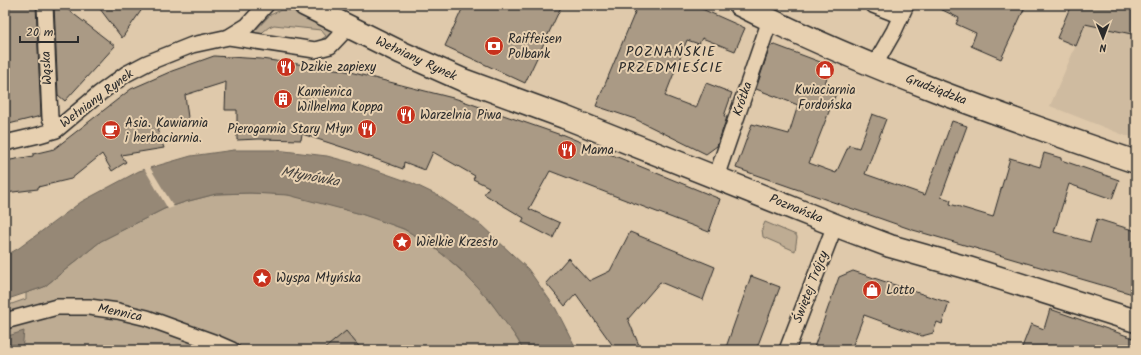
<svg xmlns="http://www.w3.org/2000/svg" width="1141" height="355" font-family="Kalam,sans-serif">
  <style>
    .built { fill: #cfbba0 }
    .green { fill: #beac93; stroke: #746c5f }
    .water { fill: #968876; stroke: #6b6358 }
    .pier { fill: #dfc9ab }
    .building { fill: #aa9a85; stroke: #2b2b2b }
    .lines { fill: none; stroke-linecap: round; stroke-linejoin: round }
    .street-casing { stroke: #2b2b2b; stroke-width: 18 }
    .secondary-casing { stroke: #2b2b2b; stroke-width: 25 }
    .street { stroke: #e7d0b0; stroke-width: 15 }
    .secondary { stroke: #e7d0b0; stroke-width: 22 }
    .labels { text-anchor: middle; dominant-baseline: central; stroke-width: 4; stroke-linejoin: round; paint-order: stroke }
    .poi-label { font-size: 13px; fill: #2b2b2b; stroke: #e7d0b0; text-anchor: start }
    .street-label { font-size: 13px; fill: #2b2b2b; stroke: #e7d0b0 }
    .neighbourhood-label { font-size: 14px; letter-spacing: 1px; fill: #2b2b2b; stroke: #e7d0b0 }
    .water-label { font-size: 14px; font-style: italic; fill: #46423e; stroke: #e7d0b0 }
  </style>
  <rect width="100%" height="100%" fill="#dfc9ab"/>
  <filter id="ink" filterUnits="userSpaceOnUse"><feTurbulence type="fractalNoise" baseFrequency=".025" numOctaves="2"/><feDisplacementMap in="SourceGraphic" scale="8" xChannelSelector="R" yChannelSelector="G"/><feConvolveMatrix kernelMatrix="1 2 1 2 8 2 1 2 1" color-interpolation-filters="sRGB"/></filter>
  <g filter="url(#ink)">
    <path class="built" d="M1093 5H1136V137L1126 136 1050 106Z"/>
    <path class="green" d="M281 10 295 11 335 32 326 43 319 41 326 36 321 30 274 25 269 27 258 36 253 33 270 15Z
      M250 193C263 194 276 193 289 195 305 198 321 203 336 207 359 213 382 220 403 229 446 248 502 308 523 350H5V302L6 306 26 299V293L44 287 101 241 164 209 185 202 216 194Z
      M765 222 796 235 797 237 795 251 763 237 762 229Z"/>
    <path class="water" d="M234 150H276L327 156 361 165 412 183 437 195 480 224 528 269 556 309 577 350H523L518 340 490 301 460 269 434 247 404 229 361 214 288 195 250 193 216 194 185 202 164 209 101 241 44 287 5 300V256L19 248 81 202 139 171 191 156Z
      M24 331 22 350H5V337Z"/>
    <path class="pier" d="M149 166 174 207 168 209 144 168Z"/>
    <path class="building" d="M5 5H36L41 116 5 125Z
      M54 5H62L115 46 65 101 58 95Z
      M97 5H145L122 38Z
      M464 5H562L525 83 445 46Z
      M638 5H693L745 28 735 51 702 38 699 44 687 40 665 96 696 108 706 83 732 93 724 116 727 117 717 146 706 154 635 119 596 106Z
      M932 5H1026L1001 59 971 46 976 33 956 24 959 18Z
      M1071 5H1136V35L1085 24 1076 46 1057 38Z
      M775 45 831 66 824 86 837 91 809 163 836 173 849 145 859 148 872 114 886 119 865 174 925 195 952 121 967 126 941 197 951 200 950 204 993 217 1010 158 1040 167 1044 153 1061 158V160L1119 180 1112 199 1069 184 1054 232 1090 242 1097 219 1136 231V295L913 230 736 168 752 124 789 134 798 105 756 89 770 46Z
      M214 56 261 59 342 70 457 99 561 135V134L720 199 709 232 550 171 529 209 560 223 553 238 522 222 524 218 484 194 489 187 473 179 475 176 433 152 425 170 404 162 403 169 351 150 302 134 301 140 259 139 237 140V110H225L226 82 185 95 189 125 157 129 164 148 121 155 126 162 112 171 102 154 71 179 38 187V189L5 193V161L33 156V154L54 149 131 89 172 71Z
      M630 232 715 267 703 300 660 282 628 319 641 350H616L576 294 565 306 546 283 568 258 589 281 610 271Z
      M853 271 949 303 942 324 937 322 933 333 922 336 864 315 851 350H813L839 277Z
      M751 276 780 287 756 350H725Z
      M1050 309 1136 339V350H1021L1031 324 1044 329Z
      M346 331 362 350H323Z"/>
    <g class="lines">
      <defs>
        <path id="street" d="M45 5 50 118 56 130
          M873 5 901 16
          M229 37 247 26 266 5
          M874 66 894 31 906 5
          M5 143 39 135 56 130 100 93 126 74 147 63 192 45 229 37 315 50 330 46 348 27
          M716 177 770 20
          M5 321 57 307H89L118 311 147 318 216 343 232 350
          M787 350 835 225"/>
        <path id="secondary" d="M305 5 400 52 463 80 564 117 845 229 890 246 968 268 1136 321
          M740 5C867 69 1002 116 1136 162"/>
      </defs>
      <use href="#street" class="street-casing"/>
      <use href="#secondary" class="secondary-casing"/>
      <use href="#street" class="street"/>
      <use href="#secondary" class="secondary"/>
    </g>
  </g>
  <defs>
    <symbol id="bank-disc" viewBox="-11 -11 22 22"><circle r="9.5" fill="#c8321e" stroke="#e7d0b0"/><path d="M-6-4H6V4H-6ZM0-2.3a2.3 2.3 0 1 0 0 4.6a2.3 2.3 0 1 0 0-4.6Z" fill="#fff"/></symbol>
    <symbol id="restaurant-disc" viewBox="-11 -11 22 22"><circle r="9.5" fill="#c8321e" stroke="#e7d0b0"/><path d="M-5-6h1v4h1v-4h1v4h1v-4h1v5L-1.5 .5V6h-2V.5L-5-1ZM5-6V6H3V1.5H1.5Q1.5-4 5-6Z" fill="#fff"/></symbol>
    <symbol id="shop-disc" viewBox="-11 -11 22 22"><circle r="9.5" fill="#c8321e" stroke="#e7d0b0"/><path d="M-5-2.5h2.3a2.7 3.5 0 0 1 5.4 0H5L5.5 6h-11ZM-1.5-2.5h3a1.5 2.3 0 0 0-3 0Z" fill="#fff"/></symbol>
    <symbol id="building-disc" viewBox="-11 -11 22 22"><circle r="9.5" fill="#c8321e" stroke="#e7d0b0"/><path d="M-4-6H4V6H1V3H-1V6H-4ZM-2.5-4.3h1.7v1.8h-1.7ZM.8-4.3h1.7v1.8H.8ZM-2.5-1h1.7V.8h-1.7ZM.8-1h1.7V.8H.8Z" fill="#fff"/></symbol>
    <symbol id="cafe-disc" viewBox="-11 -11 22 22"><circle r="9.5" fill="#c8321e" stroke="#e7d0b0"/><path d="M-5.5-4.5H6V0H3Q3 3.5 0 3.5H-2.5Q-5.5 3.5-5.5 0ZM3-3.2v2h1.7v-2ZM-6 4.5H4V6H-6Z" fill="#fff"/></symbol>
    <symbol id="sight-disc" viewBox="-11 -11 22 22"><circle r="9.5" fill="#c8321e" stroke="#e7d0b0"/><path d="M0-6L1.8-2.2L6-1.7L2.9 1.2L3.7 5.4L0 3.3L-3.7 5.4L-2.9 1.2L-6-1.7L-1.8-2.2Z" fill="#fff"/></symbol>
  </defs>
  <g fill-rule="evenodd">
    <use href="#bank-disc" x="483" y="35" width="22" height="22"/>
    <use href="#restaurant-disc" x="275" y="56" width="22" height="22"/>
    <use href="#shop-disc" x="814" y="59" width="22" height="22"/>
    <use href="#building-disc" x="272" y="88" width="22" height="22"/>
    <use href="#restaurant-disc" x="395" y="104" width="22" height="22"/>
    <use href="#restaurant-disc" x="356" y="118" width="22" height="22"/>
    <use href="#cafe-disc" x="100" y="119" width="22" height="22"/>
    <use href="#restaurant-disc" x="556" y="139" width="22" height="22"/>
    <use href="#sight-disc" x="391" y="231" width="22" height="22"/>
    <use href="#sight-disc" x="251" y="267" width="22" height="22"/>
    <use href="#shop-disc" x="861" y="279" width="22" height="22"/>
  </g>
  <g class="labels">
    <g class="poi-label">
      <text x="508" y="39">Raiffeisen<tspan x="508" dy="15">Polbank</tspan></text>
      <text x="300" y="67">Dzikie zapiexy</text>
      <text x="825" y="90" text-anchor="middle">Kwiaciarnia<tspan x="825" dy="15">Fordońska</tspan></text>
      <text x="297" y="92">Kamienica<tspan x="297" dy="15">Wilhelma Koppa</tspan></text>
      <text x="420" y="115">Warzelnia Piwa</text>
      <text x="125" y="123">Asia. Kawiarnia<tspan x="125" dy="15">i herbaciarnia.</tspan></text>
      <text x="353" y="129" text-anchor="end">Pierogarnia Stary Młyn</text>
      <text x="581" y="150">Mama</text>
      <text x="416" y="242">Wielkie Krzesło</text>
      <text x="276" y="278">Wyspa Młyńska</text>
      <text x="886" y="290">Lotto</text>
    </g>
    <g class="street-label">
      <text transform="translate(416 59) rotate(25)">Wełniany Rynek</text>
      <text transform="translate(47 68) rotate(-93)">Wąska</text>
      <text transform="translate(936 90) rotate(21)">Grudziądzka</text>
      <text transform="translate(97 99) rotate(-37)">Wełniany Rynek</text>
      <text transform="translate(743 99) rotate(-71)">Krótka</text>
      <text transform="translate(796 209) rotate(22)">Poznańska</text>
      <text transform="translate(811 287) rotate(-69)">Świętej Trójcy</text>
      <text transform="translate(120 313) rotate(12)">Mennica</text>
    </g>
    <g class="neighbourhood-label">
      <text x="671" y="52">POZNAŃSKIE<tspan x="671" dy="16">PRZEDMIEŚCIE</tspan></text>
    </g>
    <g class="water-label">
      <text transform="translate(310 177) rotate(10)">Młynówka</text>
    </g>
  </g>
  <rect width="1141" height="355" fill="none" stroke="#e7d0b0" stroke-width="20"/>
  <rect x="10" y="10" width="1121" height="335" fill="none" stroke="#2b2b2b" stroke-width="1.5" filter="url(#ink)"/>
  <g transform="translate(1103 38) rotate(179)" stroke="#e7d0b0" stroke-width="3" paint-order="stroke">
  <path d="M0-3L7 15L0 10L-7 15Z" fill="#2b2b2b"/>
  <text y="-6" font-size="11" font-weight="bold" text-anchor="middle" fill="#2b2b2b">N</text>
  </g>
  <path d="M20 36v6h58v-6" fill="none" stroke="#2b2b2b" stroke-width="2"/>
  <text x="26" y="36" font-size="12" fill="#2b2b2b" stroke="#e7d0b0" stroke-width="3" paint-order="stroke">20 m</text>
</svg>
